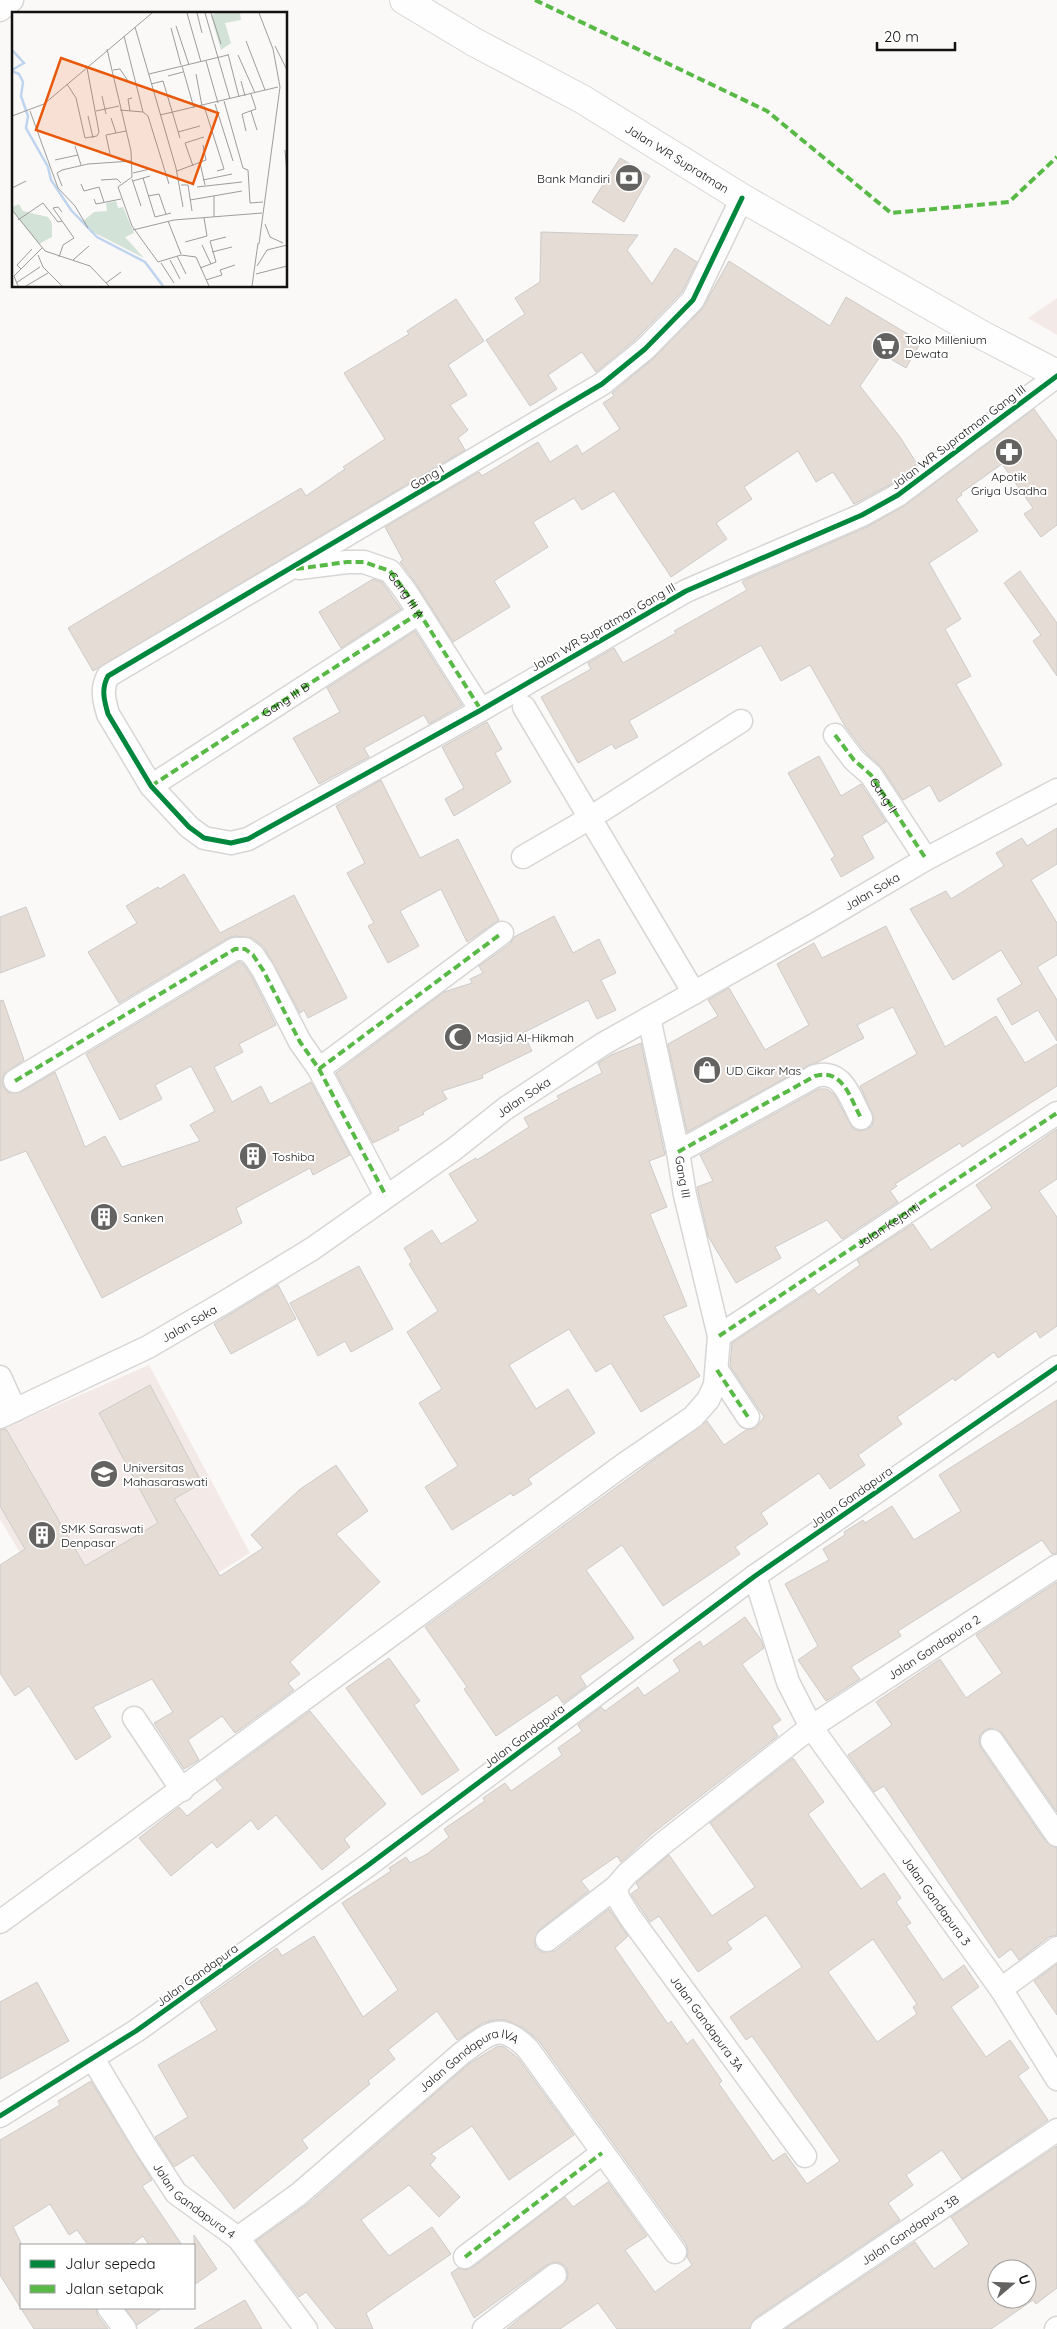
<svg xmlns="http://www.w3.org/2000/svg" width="1057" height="2329" font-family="Quicksand,sans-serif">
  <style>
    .education { fill: #f3e9e6 }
    .building { fill: #e5dcd5; stroke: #cdcbc9; fill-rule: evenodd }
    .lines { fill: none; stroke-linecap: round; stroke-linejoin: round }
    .street-casing { stroke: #d8d6d5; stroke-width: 25 }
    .primary-casing { stroke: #d8d6d5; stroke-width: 30 }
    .street { stroke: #fefefe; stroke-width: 22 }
    .primary { stroke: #fefefe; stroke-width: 28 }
    .quiet { stroke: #58b947; stroke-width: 4; stroke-dasharray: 8 4; stroke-linecap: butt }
    .cycleway-casing { stroke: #fff; stroke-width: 8 }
    .cycleway { stroke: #00873e; stroke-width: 5 }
    .labels { text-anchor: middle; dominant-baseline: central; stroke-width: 4; stroke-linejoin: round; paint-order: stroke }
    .street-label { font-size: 12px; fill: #131211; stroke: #fff }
    .poi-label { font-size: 12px; fill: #131211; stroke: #fff; text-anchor: start }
    .inset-river { fill: none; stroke: #bfd4ee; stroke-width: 2.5 }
    .inset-road { fill: none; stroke: #9e9d9b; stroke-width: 1 }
    .view { fill: #e8590c; fill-opacity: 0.15; stroke: #e8590c; stroke-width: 2.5 }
    .inset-edge { fill: none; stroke: #131211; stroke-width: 2.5 }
  </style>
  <rect width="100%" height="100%" fill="#fbf9f7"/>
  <path class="education" d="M1057 298V335L1028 318Z
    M149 1365 250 1553 82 1657 0 1519V1430Z"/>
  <path class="building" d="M620 158 650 176 624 222 592 202Z
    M541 232 638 235 627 250 652 284 675 248 697 262 682 292 636 339 596 372 582 352 548 375 557 389 530 406 486 340 525 314 515 298 540 282Z
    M729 261 830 326 846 297 921 342 906 368 882 354 860 386 900 437 917 464 891 484 854 504 833 472 816 482 798 451 744 487 752 499 716 523 727 539 671 577 614 491 582 510 574 498 533 522 548 547 494 581 510 607 453 642 417 585 400 562 403 560 385 527 479 472 482 476 538 442 550 462 577 445 582 454 620 429 603 403 614 396 612 393 654 358 702 309Z
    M456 299 484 341 448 365 467 395 450 405 468 430 458 438 465 450 93 671 68 628 301 488 306 496 345 469 343 467 385 439 344 373 409 334 407 331Z
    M1034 409 1057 441V525L1041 537 1024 514 1033 508 1002 464 961 493 962 495 956 499 978 531 929 563 961 619 945 629 971 676 956 684 1002 765 939 802 930 785 903 800 882 768 864 751 845 726 810 665 781 681 761 645 629 721 638 737 615 749 612 744 578 763 541 697 591 669 588 663 614 648 623 663 676 633 674 631 747 590 742 582 747 579 867 527 904 506Z
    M1020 571 1057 623V676L1033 641 1041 635 1004 583Z
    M373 579 382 582 401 609 341 648 319 612Z
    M415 631 462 705 429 724 424 715 364 748 369 757 319 784 293 738 340 712 327 688Z
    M487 722 502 749 495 753 511 782 454 816 445 799 464 788 442 747Z
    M819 756 841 796 861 784 886 822 862 836 874 858 841 877 831 859 835 856 788 773Z
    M381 780 420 858 458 839 499 920 467 942 441 889 400 911 419 946 388 963 368 926 374 923 347 873 365 863 336 806Z
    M1057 828V864L1031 880 1057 923V955L1037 967 1057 1000V1041L1038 1010 1012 1025 997 999 1022 984 1001 950 953 980 910 909 946 891 951 899 1004 866 996 853 1022 838 1027 846Z
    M184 874 220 933 294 895 347 998 308 1018 304 1010 300 1013 264 947 252 938 235 936 228 938 119 1003 88 952 137 923 126 906 158 887 160 889Z
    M26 907 45 956 0 973V917Z
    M554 916 573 953 599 939 616 973 601 980 616 1010 597 1019 588 1000 523 1033 532 1051 482 1075 483 1078 442 1091 447 1099 423 1112 424 1114 398 1127 399 1130 373 1143 336 1073 444 992 472 983 470 979 483 973 479 966 510 944 514 937Z
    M886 926 945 1047 996 1016 1025 1063 1057 1044V1086L962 1147 960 1143 895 1184 897 1186 890 1191 898 1202 842 1239 827 1220 775 1247 781 1258 736 1283 708 1236 697 1187 713 1181 700 1155 819 1089H827L834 1094 853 1129 860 1131 866 1130 872 1126 874 1118 860 1086 917 1054 893 1007 857 1025 864 1038 818 1062 809 1065 687 1132 668 1044 718 1016 708 1000 729 988 765 1050 809 1025 777 964 814 943 822 958Z
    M239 962 243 964 252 977 276 1025 239 1044 243 1052 214 1067 232 1102 261 1086 270 1104 311 1082 350 1155 313 1175 310 1168 236 1208 242 1223 102 1298 26 1151 0 1161V1001L3 1000 24 1060 4 1074 2 1082 4 1088 9 1093 21 1092 55 1072 85 1147 105 1136 122 1167 200 1141 190 1125 215 1111 191 1066 155 1085 162 1099 120 1120 86 1054Z
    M641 1043 665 1155 649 1161 667 1207 650 1214 687 1306 663 1316 700 1376 641 1412 611 1363 596 1372 569 1329 509 1365 536 1409 568 1389 595 1433 528 1479 532 1484 513 1496 511 1493 452 1530 425 1487 458 1466 419 1403 442 1389 407 1332 438 1311 409 1264 412 1262 404 1248 432 1230 441 1244 478 1221 449 1174 476 1158 477 1160 529 1127 524 1118 559 1099 557 1096 602 1073 598 1063 611 1055Z
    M1057 1129V1179L1039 1191 1057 1217V1326L1040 1338 1036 1331 998 1358 994 1352 955 1381 953 1378 897 1417 902 1424 858 1455 865 1465 830 1489 819 1473 761 1513 768 1524 735 1547 740 1554 663 1606 622 1545 586 1570 634 1638 580 1676 586 1686 563 1703 557 1695 496 1736 464 1689 467 1687 425 1627 707 1421 724 1445 746 1430 756 1428 764 1417 730 1366 732 1343 814 1289 818 1295 860 1265 857 1260 913 1224 931 1250 992 1208 976 1185Z
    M359 1266 393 1329 351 1352 345 1341 318 1356 290 1303Z
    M278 1285 296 1319 231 1354 214 1324Z
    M150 1385 202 1483 174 1499 220 1576 263 1548 251 1535 299 1490 336 1465 368 1511 336 1534 380 1582 290 1662 300 1674 288 1683 294 1690 235 1733 222 1716 188 1740 199 1760 184 1769 154 1723 173 1712 152 1679 93 1707 111 1737 76 1760 29 1686 15 1696 0 1673V1565L25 1549 0 1506V1430L6 1429 85 1566 158 1523 99 1413Z
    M1057 1400V1553L1052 1554 1042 1540 898 1631 901 1636 851 1667 860 1679 826 1701 798 1660 818 1646 785 1584 829 1560 823 1549 845 1535 844 1532 863 1520 865 1523 892 1506 914 1540 961 1511 939 1475Z
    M1057 1582V1812L1002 1733 991 1728 985 1730 980 1735 979 1742 981 1748 1046 1842 1057 1848V1935L1049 1937 1019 1960 1011 1949 999 1958 884 1786 874 1792 848 1755 892 1725 876 1702 940 1659 966 1698 1002 1673 976 1635Z
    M745 1617 761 1640 764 1648 742 1664 781 1720 772 1726 778 1736 653 1833 621 1862 617 1856 581 1881 589 1891 539 1930 534 1941 536 1948 542 1952 555 1951 609 1909 628 1936 615 1948 668 2024 671 2021 687 2044 693 2039 722 2081 719 2084 773 2161 785 2153 807 2184 840 2161 752 2036 746 2040 730 2017 802 1967 766 1915 727 1942 732 1949 698 1972 659 1916 650 1922 631 1894 639 1888 636 1883 669 1855 712 1916 755 1887 710 1823 793 1758 824 1802 808 1814 861 1889 884 1873 901 1898 896 1902 911 1923 906 1926 943 1980 964 1965 979 1987 951 2007 986 2057 1010 2040 1029 2068 1018 2076 1048 2120 962 2179 942 2150 906 2175 913 2185 888 2203 900 2220 755 2318 749 2329H617L598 2303 560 2329H507L567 2280 568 2274 566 2267 560 2263 554 2262 547 2265 474 2318 451 2273 458 2268 466 2270 473 2267 565 2197 573 2207 608 2182 647 2236 625 2250 655 2292 692 2265 687 2257 688 2251 686 2244 539 2041 525 2029 506 2020H494L483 2023 457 2040 437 2011 388 2050 395 2059 368 2081 370 2084 302 2140 308 2148 234 2209 193 2155 174 2167 155 2137 188 2117 158 2065 217 2030 200 2002 277 1948 282 1956 314 1936 363 2017 398 1990 342 1903 391 1871 389 1868 406 1857 410 1863 427 1854 449 1837 444 1829 485 1801 483 1798 505 1783 511 1791 562 1755 558 1748 582 1731 578 1725 601 1707 605 1711 638 1687 644 1696 680 1671 673 1660 700 1641 703 1647ZM873 1939 917 2004 913 2007 917 2014 877 2042 828 1972Z
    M389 1658 420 1701 414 1705 459 1770 422 1795 346 1688Z
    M310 1711 386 1804 344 1839 350 1847 322 1870 276 1815 258 1830 251 1820 217 1848 212 1842 171 1876 139 1838 179 1807 187 1816 223 1788 216 1780Z
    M1057 1964V2015L1034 1981Z
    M37 1982 69 2041 0 2079V2002Z
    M498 2046 504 2047 518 2058 574 2135 509 2180 472 2126 431 2154 436 2158 430 2165 460 2197 439 2217 409 2185 361 2220 389 2256 432 2227 451 2254 366 2313 373 2329H336L306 2292 299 2297 256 2241 308 2204 470 2063Z
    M91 2081 152 2180 142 2186 182 2245H149L143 2236 131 2245H88L77 2230 69 2235 50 2204 13 2227 21 2243V2308H96L98 2316 108 2329H34L0 2275V2140L60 2105 58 2101Z
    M1057 2146V2288L1036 2304 1033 2300 991 2329H785L915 2242 934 2269 969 2244 951 2217ZM997 2269H1027V2299H997Z
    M194 2235 217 2269 194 2285Z
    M245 2300 262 2329H194Z
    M125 2308H162L137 2325Z"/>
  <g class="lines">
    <defs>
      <g id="street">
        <path d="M0 10 12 0"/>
        <path d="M742 198 693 300 645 349 602 384 108 676C101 689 104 700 108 714L151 786 189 827 204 838 231 843 248 839 481 710 686 591 862 515 898 495 1057 376"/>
        <path d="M299 568 347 562H364L390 571 406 592 481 710"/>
        <path d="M524 707 694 993"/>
        <path d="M835 735 854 760 871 775 926 859"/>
        <path id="s1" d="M151 786 419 613"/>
        <path d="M523 857 590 818 741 721"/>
        <path d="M319 1069 502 933"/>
        <path d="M15 1081 235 949H245L253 955 263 970 300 1042 319 1069 386 1196"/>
        <path d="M678 1152 815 1076C843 1068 850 1098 861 1118"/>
        <path id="s2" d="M719 1336 1057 1113"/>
        <path d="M717 1370 748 1417"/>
        <path d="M0 1377 15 1410"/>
        <path id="s3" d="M0 1417 148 1347 225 1302 312 1249 453 1150 506 1108 603 1044 816 924 926 859 1057 790"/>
        <path id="s4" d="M755 1576 788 1682 811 1727 1001 1989 1057 2079"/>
        <path d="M134 1718 182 1790"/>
        <path d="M992 1741 1057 1835"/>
        <path id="s5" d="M616 1887 618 1898 630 1917 805 2156"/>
        <path d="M0 1922 623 1465 693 1417 708 1400 715 1385 719 1336 685 1195 678 1152 649 1018"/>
        <path id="s6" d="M547 1940 616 1887 627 1874 661 1845 811 1727 1057 1566"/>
        <path d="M1001 1989 1057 1948"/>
        <path id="s7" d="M93 2059 144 2144 176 2193 238 2238 306 2329"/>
        <path d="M0 2116 136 2031 367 1866 755 1576 1057 1367"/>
        <path id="s8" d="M238 2238 299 2194 462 2053C490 2033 500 2021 528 2049L675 2252"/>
        <path d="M465 2257 602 2153"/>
        <path d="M109 2308 125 2329"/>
        <path d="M484 2329 555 2275"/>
        <path id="s9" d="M762 2329 1057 2130"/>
        <path d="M1056 2329 1057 2328"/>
      </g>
      <g id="primary">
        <path id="s10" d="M404 0 474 42 582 99 742 198 982 335 1057 374"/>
      </g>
    </defs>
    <use href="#street" class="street-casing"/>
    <use href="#primary" class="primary-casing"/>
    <use href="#street" class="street"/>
    <use href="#primary" class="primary"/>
    <g class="quiet">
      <path d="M535 0 767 111 891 213 1009 202 1057 157"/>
      <path id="s11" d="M296 569 347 562H364L390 571 406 592 481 710"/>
      <path id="s12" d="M835 735 854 760 871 775 926 859"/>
      <path d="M151 786 419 613"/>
      <path d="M319 1069 502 933"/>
      <path d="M15 1081 235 949H245L253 955 263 970 300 1042 319 1069 386 1196"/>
      <path d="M678 1152 815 1076C843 1068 850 1098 861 1118"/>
      <path d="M719 1336 1057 1113"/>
      <path d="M717 1370 748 1417"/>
      <path d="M465 2257 602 2153"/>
    </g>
    <defs>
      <path id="cycleway" d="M742 198 693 300 645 349 602 384 108 676C101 689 104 700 108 714L151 786 189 827 204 838 231 843 248 839 481 710 686 591 862 515 898 495 1057 376
        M0 2116 136 2031 367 1866 755 1576 1057 1367"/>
    </defs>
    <use href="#cycleway" class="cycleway-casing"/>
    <use href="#cycleway" class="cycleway"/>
  </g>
  <defs>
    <symbol id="bank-disc" viewBox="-11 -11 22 22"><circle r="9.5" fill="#646362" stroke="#fff"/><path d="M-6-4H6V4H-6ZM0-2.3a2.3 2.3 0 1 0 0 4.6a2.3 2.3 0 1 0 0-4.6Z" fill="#fff"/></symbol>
    <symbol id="supermarket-disc" viewBox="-11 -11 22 22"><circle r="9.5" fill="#646362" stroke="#fff"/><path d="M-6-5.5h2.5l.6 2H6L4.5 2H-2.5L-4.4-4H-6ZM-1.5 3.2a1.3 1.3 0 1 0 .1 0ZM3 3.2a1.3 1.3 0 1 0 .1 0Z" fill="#fff"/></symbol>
    <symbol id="pharmacy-disc" viewBox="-11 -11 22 22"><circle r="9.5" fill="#646362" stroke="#fff"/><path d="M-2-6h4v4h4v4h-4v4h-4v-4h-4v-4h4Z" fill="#fff"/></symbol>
    <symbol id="mosque-disc" viewBox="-11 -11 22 22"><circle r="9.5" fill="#646362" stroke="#fff"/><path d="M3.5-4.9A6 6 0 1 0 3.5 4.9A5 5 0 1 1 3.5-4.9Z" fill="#fff"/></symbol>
    <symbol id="shop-disc" viewBox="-11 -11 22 22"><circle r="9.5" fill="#646362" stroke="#fff"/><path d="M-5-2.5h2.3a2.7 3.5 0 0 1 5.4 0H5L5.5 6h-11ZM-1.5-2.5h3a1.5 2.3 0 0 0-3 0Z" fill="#fff"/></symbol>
    <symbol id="building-disc" viewBox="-11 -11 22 22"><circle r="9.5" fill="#646362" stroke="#fff"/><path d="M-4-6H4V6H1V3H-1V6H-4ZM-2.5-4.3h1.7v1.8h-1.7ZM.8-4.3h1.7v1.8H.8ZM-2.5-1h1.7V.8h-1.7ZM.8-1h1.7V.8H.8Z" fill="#fff"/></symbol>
    <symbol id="university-disc" viewBox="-11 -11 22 22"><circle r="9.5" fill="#646362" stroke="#fff"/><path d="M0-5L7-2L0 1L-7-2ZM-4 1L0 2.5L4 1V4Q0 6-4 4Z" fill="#fff"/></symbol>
  </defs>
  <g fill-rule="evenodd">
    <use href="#bank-disc" x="613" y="162" width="32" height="32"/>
    <use href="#supermarket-disc" x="870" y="330" width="32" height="32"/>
    <use href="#pharmacy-disc" x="993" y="436" width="32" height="32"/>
    <use href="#mosque-disc" x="442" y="1021" width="32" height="32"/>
    <use href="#shop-disc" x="691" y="1054" width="32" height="32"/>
    <use href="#building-disc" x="237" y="1140" width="32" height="32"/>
    <use href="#building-disc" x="88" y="1201" width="32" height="32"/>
    <use href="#university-disc" x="88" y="1458" width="32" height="32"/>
    <use href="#building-disc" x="26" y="1519" width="32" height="32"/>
  </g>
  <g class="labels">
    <g class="street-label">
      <text stroke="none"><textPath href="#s10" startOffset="316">Jalan WR Supratman</textPath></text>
      <text transform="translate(958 437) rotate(-37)">Jalan WR Supratman Gang III</text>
      <text transform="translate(427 477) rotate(-30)">Gang I</text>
      <text stroke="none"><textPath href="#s11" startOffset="125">Gang III A</textPath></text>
      <text transform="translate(603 627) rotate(-30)">Jalan WR Supratman Gang III</text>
      <text stroke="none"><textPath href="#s1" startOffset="160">Gang III B</textPath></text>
      <text stroke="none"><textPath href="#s12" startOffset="78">Gang II</textPath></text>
      <text stroke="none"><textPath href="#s3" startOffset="1020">Jalan Soka</textPath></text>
      <text stroke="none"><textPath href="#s3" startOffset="615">Jalan Soka</textPath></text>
      <text transform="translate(683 1177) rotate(80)">Gang III</text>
      <text stroke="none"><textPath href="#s2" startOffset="202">Jalan Kejanti</textPath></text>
      <text stroke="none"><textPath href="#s3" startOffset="211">Jalan Soka</textPath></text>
      <text transform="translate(851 1497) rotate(-35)">Jalan Gandapura</text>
      <text stroke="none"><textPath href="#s6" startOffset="486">Jalan Gandapura 2</textPath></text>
      <text transform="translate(524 1736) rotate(-37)">Jalan Gandapura</text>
      <text stroke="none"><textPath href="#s4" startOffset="376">Jalan Gandapura 3</textPath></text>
      <text transform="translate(197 1975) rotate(-36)">Jalan Gandapura</text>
      <text stroke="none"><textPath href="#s5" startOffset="165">Jalan Gandapura 3A</textPath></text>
      <text stroke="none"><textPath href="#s8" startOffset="295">Jalan Gandapura IVA</textPath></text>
      <text stroke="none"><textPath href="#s7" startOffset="176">Jalan Gandapura 4</textPath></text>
      <text stroke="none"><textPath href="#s9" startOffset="178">Jalan Gandapura 3B</textPath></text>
    </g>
    <g class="poi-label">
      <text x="610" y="178" text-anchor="end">Bank Mandiri</text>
      <text x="905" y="339">Toko Millenium<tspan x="905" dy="14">Dewata</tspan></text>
      <text x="1009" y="476" text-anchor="middle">Apotik<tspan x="1009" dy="14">Griya Usadha</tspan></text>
      <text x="477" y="1037">Masjid Al-Hikmah</text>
      <text x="726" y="1070">UD Cikar Mas</text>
      <text x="272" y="1156">Toshiba</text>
      <text x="123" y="1217">Sanken</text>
      <text x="123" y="1467">Universitas<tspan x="123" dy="14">Mahasaraswati</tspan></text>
      <text x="61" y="1528">SMK Saraswati<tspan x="61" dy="14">Denpasar</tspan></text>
    </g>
  </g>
  <g transform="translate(12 12)">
    <rect width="275" height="275" fill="#fbf9f7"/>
    <path d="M203 1H228L229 8 213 11 219 31 209 38 199 4ZM104 189 106 196 111 195 122 221 113 225 132 246 79 219 71 209 82 200 95 199 94 191ZM7 192 11 199 36 205 40 211V225L27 232 2 201 0 195Z" fill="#d3e2d7"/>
    <path class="inset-river" d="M0 38 12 51 0 58M0 59 7 62 11 70 9 84 16 104 14 116 36 155 39 168 59 198 85 225 133 250 151 274"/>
    <path class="inset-road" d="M175 1 189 50M185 1 190 21M193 1 218 87M199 1 209 32M164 14 177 53M123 15 164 156 171 195M159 16 169 53M112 24 131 100M234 29 253 78M263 34 275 58M95 37 119 139 120 165 106 175 120 214 146 250 169 243 184 245 197 274M216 42 227 85M226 43 243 81M194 49 206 91M170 54 182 96M101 58 108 57 116 69M137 62 216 43M184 62 190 94M156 64 171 60M229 69 233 84M55 72 64 86 73 126 85 124 87 120 75 56M139 72 151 69 168 126M90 84 94 102M212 89 231 156 236 158 238 191 251 190M203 92 221 149M192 94 212 157 205 159M108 98 131 100M18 99 46 176 63 194 76 216M84 99 107 94M118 99 116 87 120 86M239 99 245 118M131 100 136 104 157 172M148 103 266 75M0 104 32 92 140 1M76 104 81 126M99 106 104 121M234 119 230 102 244 97 239 82M166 120 188 114M63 134 69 153M273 138 275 162M98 142 94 123 114 119M43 148 66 143M188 151 193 173M181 154 173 131 192 125M165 159 194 148 191 133M121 161 138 157M131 166 143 205 159 201M120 167 129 194M89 168 105 167 109 171M191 168 220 162M121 169 138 164M69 172 72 179 87 175 92 190M169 173H176L180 199M50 174 45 161 50 158 76 152 120 149M185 175 230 170M0 176 14 169M136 184 147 182 154 202M202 184V205M82 187 84 192 109 187M178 188 230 179M0 198 33 239 78 254 97 274M6 208 31 191 46 210 50 209M156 209 169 242M253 212 258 225 271 231M121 218 162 208 250 201M173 230 195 224 192 206M247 232 268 75 261 37 247 1M190 233 199 252M200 240 220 235M26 243 31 255 50 274M165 244 174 262M47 245 51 233 62 226 41 196 46 195 50 200M61 248 77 234M158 248 168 267M149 251 162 271M245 254 255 238 275 233M188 256 204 250 198 229 214 225M9 257 5 253 20 237M244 262 275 254M194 268 210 263 208 258 223 253M4 271 28 255M94 271 109 260M6 274 2 264 30 236M14 274 36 261M240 274 246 231"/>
    <path class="view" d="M49 46 206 101 181 172 24 118Z"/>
    <rect width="275" height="275" class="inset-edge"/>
  </g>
  <rect x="20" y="2244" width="175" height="65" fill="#ffffff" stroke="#a1a0a0"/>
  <rect x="30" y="2260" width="25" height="8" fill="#00873e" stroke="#a1a0a0"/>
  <text x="65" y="2269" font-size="15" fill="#131211">Jalur sepeda</text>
  <rect x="30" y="2285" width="25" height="8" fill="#58b947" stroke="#a1a0a0"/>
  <text x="65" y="2294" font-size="15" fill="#131211">Jalan setapak</text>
  <g transform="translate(1012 2284) rotate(71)"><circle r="24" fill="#ffffff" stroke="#a1a0a0"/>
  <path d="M0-4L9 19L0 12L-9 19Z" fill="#646362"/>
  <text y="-8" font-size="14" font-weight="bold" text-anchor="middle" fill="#131211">U</text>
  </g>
  <path d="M877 42v8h78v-8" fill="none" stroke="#131211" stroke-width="2.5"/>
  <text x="884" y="42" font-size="15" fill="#131211" stroke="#ffffff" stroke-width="4" paint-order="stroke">20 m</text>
</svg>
